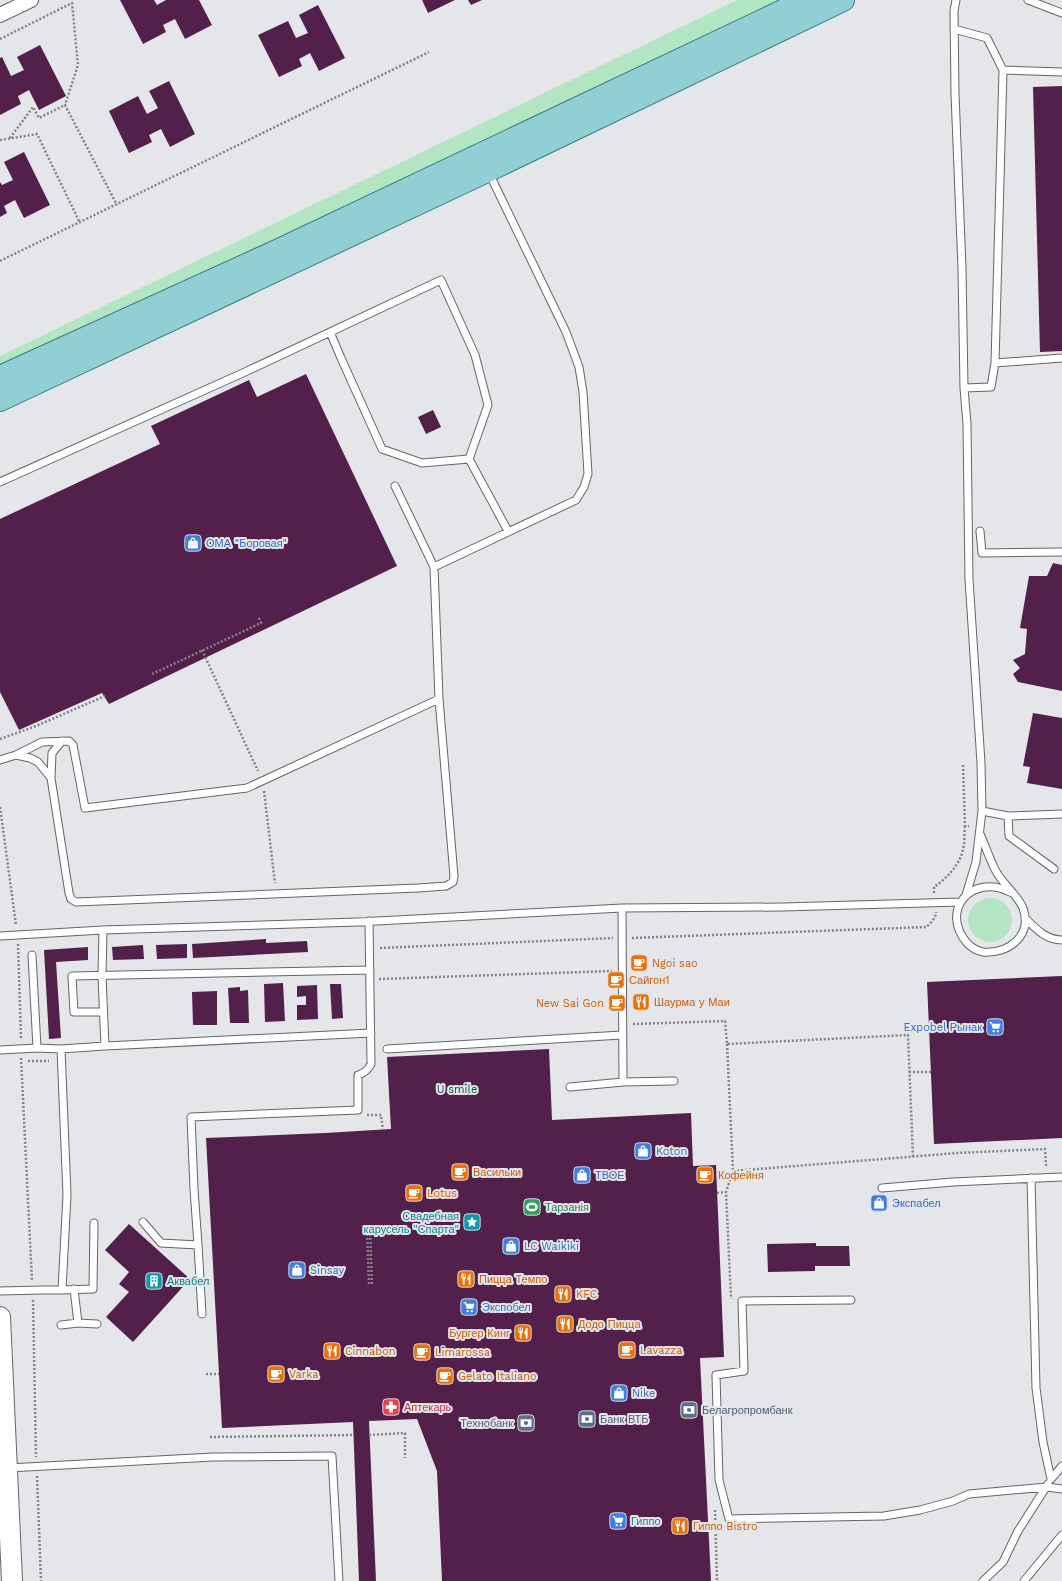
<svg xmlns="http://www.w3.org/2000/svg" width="1062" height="1581" font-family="'Work Sans',sans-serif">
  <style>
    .green { fill: #b3e5c3 }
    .building { fill: #52204b }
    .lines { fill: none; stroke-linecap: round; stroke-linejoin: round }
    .service-casing { stroke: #636568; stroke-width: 9 }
    .minor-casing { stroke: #636568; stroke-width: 16 }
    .secondary-casing { stroke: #636568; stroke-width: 22 }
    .primary-casing { stroke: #377d82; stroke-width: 24 }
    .path { stroke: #818385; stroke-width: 2.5; stroke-dasharray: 2 2; stroke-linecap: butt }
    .service { stroke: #fff; stroke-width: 7 }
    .minor { stroke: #fff; stroke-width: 14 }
    .secondary { stroke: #fff; stroke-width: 20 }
    .primary { stroke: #90d0d4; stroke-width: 22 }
    .labels { text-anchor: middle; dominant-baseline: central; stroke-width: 4; stroke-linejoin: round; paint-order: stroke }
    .shop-label { font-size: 11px; fill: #366cbe; stroke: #e4e6ea; text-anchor: start }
    .food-label { font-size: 11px; fill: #c56008; stroke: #e4e6ea; text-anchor: start }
    .park-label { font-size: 11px; fill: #005930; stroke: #e4e6ea }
    .leisure-label { font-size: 11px; fill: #27864d; stroke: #e4e6ea; text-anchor: start }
    .culture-label { font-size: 11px; fill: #0d838f; stroke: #e4e6ea; text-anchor: end }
    .health-label { font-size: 11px; fill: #be3a42; stroke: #e4e6ea; text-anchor: start }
    .service-label { font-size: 11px; fill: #4e5e75; stroke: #e4e6ea; text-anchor: start }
  </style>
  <rect width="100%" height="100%" fill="#e4e6ea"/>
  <path class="green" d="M737 0H786L0 372V356Z
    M968 920a22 22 0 1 1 44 0a22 22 0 1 1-44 0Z"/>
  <path class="building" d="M120 0H154L157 5 166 0H199L212 25 185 39 175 19 163 25 166 32 143 44Z
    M422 0H455L428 13Z
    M468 0H482L471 5Z
    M318 5 345 58 319 71 310 53 299 59 302 66 279 77 258 35 288 21 296 38 308 33 299 15Z
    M40 45 66 96 39 110 29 90 18 96 21 104 0 115V58L2 57 11 76 24 70 17 57Z
    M169 81 195 134 170 147 161 129 149 135 152 142 129 153 109 111 138 96 147 114 158 108 149 91Z
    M1062 86V351L1040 352 1033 87Z
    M24 152 50 205 24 218 15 200 4 206 7 213 0 217V182L2 185 13 180 4 162Z
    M306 374 397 566 109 704 102 693 19 730 0 692V519L160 444 151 426 249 380 257 397Z
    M433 410 441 427 426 434 418 417Z
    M1053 563 1062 565V691L1018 682 1013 674 1020 668 1013 660 1025 654 1027 629 1020 628 1029 576H1047Z
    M1033 713 1062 718V789L1027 783 1030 767 1023 766Z
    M266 939V943L307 941 308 952 193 958 192 944Z
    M187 944V958L157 959 156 945Z
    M143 945 144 959 113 960 112 947Z
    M88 947V960L56 962 61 1038 49 1039 44 950Z
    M1062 976V1138L934 1144 927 982Z
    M283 983 285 1021 265 1022 264 984Z
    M330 984H341L343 1018 332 1019Z
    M317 985 318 1019 297 1020V1005H306V996L297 997V986Z
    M240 987V991L248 990 249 1023H230L228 988Z
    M217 991V1025H193L192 992Z
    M549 1049 552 1120 691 1113 693 1166 716 1165 724 1357 700 1358 711 1581H442L437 1471 417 1419 369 1421 376 1581H359L353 1422 222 1428 206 1138 325 1133 391 1129 387 1057Z
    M129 1224 190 1279 133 1342 106 1317 129 1292 119 1284 129 1272 105 1250Z
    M816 1243V1246H849L850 1266H815V1271L768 1272 767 1244Z"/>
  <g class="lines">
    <defs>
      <path id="service" d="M956 0 954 11 955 94 962 268 964 388 967 424 969 579 981 763 982 811 976 862 966 895
        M1028 0 1062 13
        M954 29 987 38 1003 70
        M330 332 341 358 382 449 422 463 469 459
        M995 363 1062 358
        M964 388 991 387 995 363 1003 70 1062 72
        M0 482 245 372 441 280 475 355 488 405 469 459 508 531
        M980 531 982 553 1062 552
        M434 567 576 500 584 487 588 474 583 392 579 367 566 332 489 173
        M16 755 30 758 38 762 51 778 69 893 71 899 76 902 418 888 446 886 453 882 454 876 439 699 434 567 395 486
        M0 760 16 755 42 742 69 741 73 745 85 808 247 788 439 699
        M51 778 52 753 62 741
        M982 811 1008 816 1062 814
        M1008 816 1009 836 1054 869
        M980 834C986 847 990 861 997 873 1004 885 1018 896 1023 908 1033 936 1008 954 983 952 977 951 971 947 967 943 939 910 972 873 1010 892
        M622 908 623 1082
        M1025 918C1036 929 1046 940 1062 940
        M0 936 103 930 358 922 622 908 783 907 961 902
        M32 955 37 1048
        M103 1012H74L72 976 370 970
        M105 1046 371 1033
        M387 1049 622 1035
        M0 1050 37 1048 61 1049 105 1046 102 976 103 930
        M570 1087 623 1082 674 1081
        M1031 1178 1036 1388 1043 1442 1051 1479 1062 1466
        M882 1188 953 1182 1062 1177
        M143 1222 161 1243 198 1245 194 1189 191 1117 358 1110V1075C365 1073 368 1070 371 1064L369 921
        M198 1245 202 1314
        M74 1289 78 1323
        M62 1290 93 1289 94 1223
        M0 1291 42 1290H62L67 1195 61 1049
        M851 1300 742 1301 744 1371 716 1375 719 1480 729 1519 884 1516 920 1510 953 1501 969 1494 1047 1487 1062 1489
        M61 1325 78 1323 97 1324
        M8 1468 213 1457 332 1456 339 1581
        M983 1581 1003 1562 1018 1531 1048 1484
        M1024 1581 1062 1535"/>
      <path id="minor" d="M0 15 31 0"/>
      <path id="secondary" d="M0 1317 12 1581"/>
      <path id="primary" d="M0 377 277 251 806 0
        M0 400 487 171 843 0"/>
    </defs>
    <use href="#service" class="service-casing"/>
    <use href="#minor" class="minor-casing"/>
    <use href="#secondary" class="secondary-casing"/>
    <use href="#primary" class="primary-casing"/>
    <path class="path" d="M0 39 72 3 78 65 65 105
      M10 138 33 107 39 118 65 105 117 205
      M0 140 37 134 80 223
      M0 261 429 52
      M202 650 258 771
      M152 674 261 623 258 616
      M0 739 36 726 105 696
      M963 765 965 827
      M264 791 275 883
      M0 807 16 925
      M934 893V887C947 878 960 865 963 849 965 842 964 834 965 827L969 826
      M632 938 926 927C930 924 936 918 936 912
      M18 944 21 1039
      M380 948 613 938
      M379 979 612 971
      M633 1024 725 1021 727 1044 908 1035 913 1157
      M727 1044 733 1171 726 1192 731 1299
      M21 1058 32 1281
      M28 1061H49
      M909 1072H931
      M367 1115H381L383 1130
      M733 1171 957 1153 1045 1149 1046 1165H1049
      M717 1193 726 1192
      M367 1230 369 1284
      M370 1230 372 1284
      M33 1300 36 1457
      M206 1374H219
      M369 1435 405 1433V1458
      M210 1437 353 1435
      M37 1476 41 1581
      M715 1510 717 1581"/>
    <use href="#service" class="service"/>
    <use href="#minor" class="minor"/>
    <use href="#secondary" class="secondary"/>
    <use href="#primary" class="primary"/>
  </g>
  <defs>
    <symbol id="shop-square" viewBox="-11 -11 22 22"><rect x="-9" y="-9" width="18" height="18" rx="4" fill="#3f7fe0" stroke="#e4e6ea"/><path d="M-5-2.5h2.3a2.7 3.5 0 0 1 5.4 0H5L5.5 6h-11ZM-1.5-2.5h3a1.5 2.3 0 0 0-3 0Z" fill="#fff"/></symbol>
    <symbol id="cafe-square" viewBox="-11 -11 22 22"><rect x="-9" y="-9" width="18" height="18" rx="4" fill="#e8710a" stroke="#e4e6ea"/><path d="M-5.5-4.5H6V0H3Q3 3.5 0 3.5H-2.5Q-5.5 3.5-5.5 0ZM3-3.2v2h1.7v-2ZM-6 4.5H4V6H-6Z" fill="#fff"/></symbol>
    <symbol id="restaurant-square" viewBox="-11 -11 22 22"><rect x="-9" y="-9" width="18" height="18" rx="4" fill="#e8710a" stroke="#e4e6ea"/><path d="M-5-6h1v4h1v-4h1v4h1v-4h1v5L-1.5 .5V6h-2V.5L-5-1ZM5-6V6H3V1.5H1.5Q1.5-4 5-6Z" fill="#fff"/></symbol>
    <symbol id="supermarket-square" viewBox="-11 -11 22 22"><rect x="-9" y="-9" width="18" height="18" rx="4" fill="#3f7fe0" stroke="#e4e6ea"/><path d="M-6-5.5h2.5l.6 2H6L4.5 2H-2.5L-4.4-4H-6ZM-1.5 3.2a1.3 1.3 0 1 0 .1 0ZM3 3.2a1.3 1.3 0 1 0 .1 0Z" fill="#fff"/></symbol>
    <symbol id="stadium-square" viewBox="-11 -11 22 22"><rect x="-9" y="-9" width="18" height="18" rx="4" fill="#2e9e5b" stroke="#e4e6ea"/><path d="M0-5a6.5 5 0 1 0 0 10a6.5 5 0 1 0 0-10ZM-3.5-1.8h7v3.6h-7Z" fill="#fff"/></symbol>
    <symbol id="sight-square" viewBox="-11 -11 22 22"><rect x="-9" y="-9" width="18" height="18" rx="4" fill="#0f9aa8" stroke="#e4e6ea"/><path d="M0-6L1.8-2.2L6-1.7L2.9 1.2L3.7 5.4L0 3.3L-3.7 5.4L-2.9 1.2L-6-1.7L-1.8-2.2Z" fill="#fff"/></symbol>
    <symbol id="building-square" viewBox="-11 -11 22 22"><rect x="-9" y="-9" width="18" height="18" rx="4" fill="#0f9aa8" stroke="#e4e6ea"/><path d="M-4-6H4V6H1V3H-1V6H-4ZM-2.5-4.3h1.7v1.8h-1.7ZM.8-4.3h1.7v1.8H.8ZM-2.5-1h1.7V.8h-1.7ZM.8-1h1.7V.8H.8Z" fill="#fff"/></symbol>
    <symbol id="pharmacy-square" viewBox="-11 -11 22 22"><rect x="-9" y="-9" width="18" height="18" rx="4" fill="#e0444e" stroke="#e4e6ea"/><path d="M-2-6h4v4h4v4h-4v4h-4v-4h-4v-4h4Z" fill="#fff"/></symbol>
    <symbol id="bank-square" viewBox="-11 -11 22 22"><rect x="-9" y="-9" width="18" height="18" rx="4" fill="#5c6f8a" stroke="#e4e6ea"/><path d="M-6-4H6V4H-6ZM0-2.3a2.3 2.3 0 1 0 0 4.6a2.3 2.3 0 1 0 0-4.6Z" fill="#fff"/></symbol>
  </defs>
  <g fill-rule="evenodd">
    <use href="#shop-square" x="183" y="533" width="20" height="20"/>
    <use href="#cafe-square" x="629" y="953" width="20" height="20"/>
    <use href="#cafe-square" x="606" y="970" width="20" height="20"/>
    <use href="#restaurant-square" x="631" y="992" width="20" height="20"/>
    <use href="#cafe-square" x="607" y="993" width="20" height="20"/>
    <use href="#supermarket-square" x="985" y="1017" width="20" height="20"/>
    <use href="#shop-square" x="633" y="1141" width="20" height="20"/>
    <use href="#cafe-square" x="450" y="1162" width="20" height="20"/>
    <use href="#shop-square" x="572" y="1165" width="20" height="20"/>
    <use href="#cafe-square" x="695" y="1165" width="20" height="20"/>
    <use href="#cafe-square" x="404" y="1183" width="20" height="20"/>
    <use href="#shop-square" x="869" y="1193" width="20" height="20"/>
    <use href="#stadium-square" x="522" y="1197" width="20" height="20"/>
    <use href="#sight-square" x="462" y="1212" width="20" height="20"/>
    <use href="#shop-square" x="501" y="1236" width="20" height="20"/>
    <use href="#shop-square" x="287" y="1260" width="20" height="20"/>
    <use href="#restaurant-square" x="456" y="1269" width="20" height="20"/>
    <use href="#building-square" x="144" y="1271" width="20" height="20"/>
    <use href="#restaurant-square" x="553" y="1284" width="20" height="20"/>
    <use href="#supermarket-square" x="459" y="1297" width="20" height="20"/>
    <use href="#restaurant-square" x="555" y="1314" width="20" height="20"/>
    <use href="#restaurant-square" x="513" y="1323" width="20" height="20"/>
    <use href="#cafe-square" x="617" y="1340" width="20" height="20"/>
    <use href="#restaurant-square" x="322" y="1341" width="20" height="20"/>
    <use href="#cafe-square" x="412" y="1342" width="20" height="20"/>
    <use href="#cafe-square" x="266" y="1364" width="20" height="20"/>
    <use href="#cafe-square" x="435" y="1366" width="20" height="20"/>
    <use href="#shop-square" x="609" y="1383" width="20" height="20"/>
    <use href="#pharmacy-square" x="381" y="1397" width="20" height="20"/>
    <use href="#bank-square" x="679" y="1400" width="20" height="20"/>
    <use href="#bank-square" x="577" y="1409" width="20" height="20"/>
    <use href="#bank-square" x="516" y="1413" width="20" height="20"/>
    <use href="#supermarket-square" x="608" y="1511" width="20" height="20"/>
    <use href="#restaurant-square" x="670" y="1516" width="20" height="20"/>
  </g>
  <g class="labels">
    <g class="shop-label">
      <text x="206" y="543">ОМА "Боровая"</text>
      <text x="982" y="1027" text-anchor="end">Expobel Рынак</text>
      <text x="656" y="1151">Koton</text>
      <text x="595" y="1175">ТВОЕ</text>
      <text x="892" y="1203">Экспабел</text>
      <text x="524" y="1246">LC Waikiki</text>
      <text x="310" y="1270">Sinsay</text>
      <text x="482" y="1307">Экспобел</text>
      <text x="632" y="1393">Nike</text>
      <text x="631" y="1521">Гиппо</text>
    </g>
    <g class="food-label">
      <text x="652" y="963">Ngoi sao</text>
      <text x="629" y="980">Сайгон1</text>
      <text x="654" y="1002">Шаурма у Маи</text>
      <text x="604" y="1003" text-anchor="end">New Sai Gon</text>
      <text x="473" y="1172">Васильки</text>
      <text x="718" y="1175">Кофейня</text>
      <text x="427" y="1193">Lotus</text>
      <text x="479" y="1279">Пицца Темпо</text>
      <text x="576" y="1294">KFC</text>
      <text x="578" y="1324">Додо Пицца</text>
      <text x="510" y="1333" text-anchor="end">Бургер Кинг</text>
      <text x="640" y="1350">Lavazza</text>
      <text x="345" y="1351">Cinnabon</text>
      <text x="435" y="1352">Limarossa</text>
      <text x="289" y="1374">Varka</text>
      <text x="458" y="1376">Gelato Italiano</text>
      <text x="693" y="1526">Гиппо Bistro</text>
    </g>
    <g class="park-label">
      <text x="457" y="1089">U smile</text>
    </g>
    <g class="leisure-label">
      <text x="545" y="1207">Тарзанія</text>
    </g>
    <g class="culture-label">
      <text x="459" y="1216">Свадебная<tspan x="459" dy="13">карусель "Спарта"</tspan></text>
      <text x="167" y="1281" text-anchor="start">Аквабел</text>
    </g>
    <g class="health-label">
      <text x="404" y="1407">Аптекарь</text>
    </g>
    <g class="service-label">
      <text x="702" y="1410">Белагропромбанк</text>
      <text x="600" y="1419">Банк ВТБ</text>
      <text x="513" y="1423" text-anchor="end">Технобанк</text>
    </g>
  </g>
</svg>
